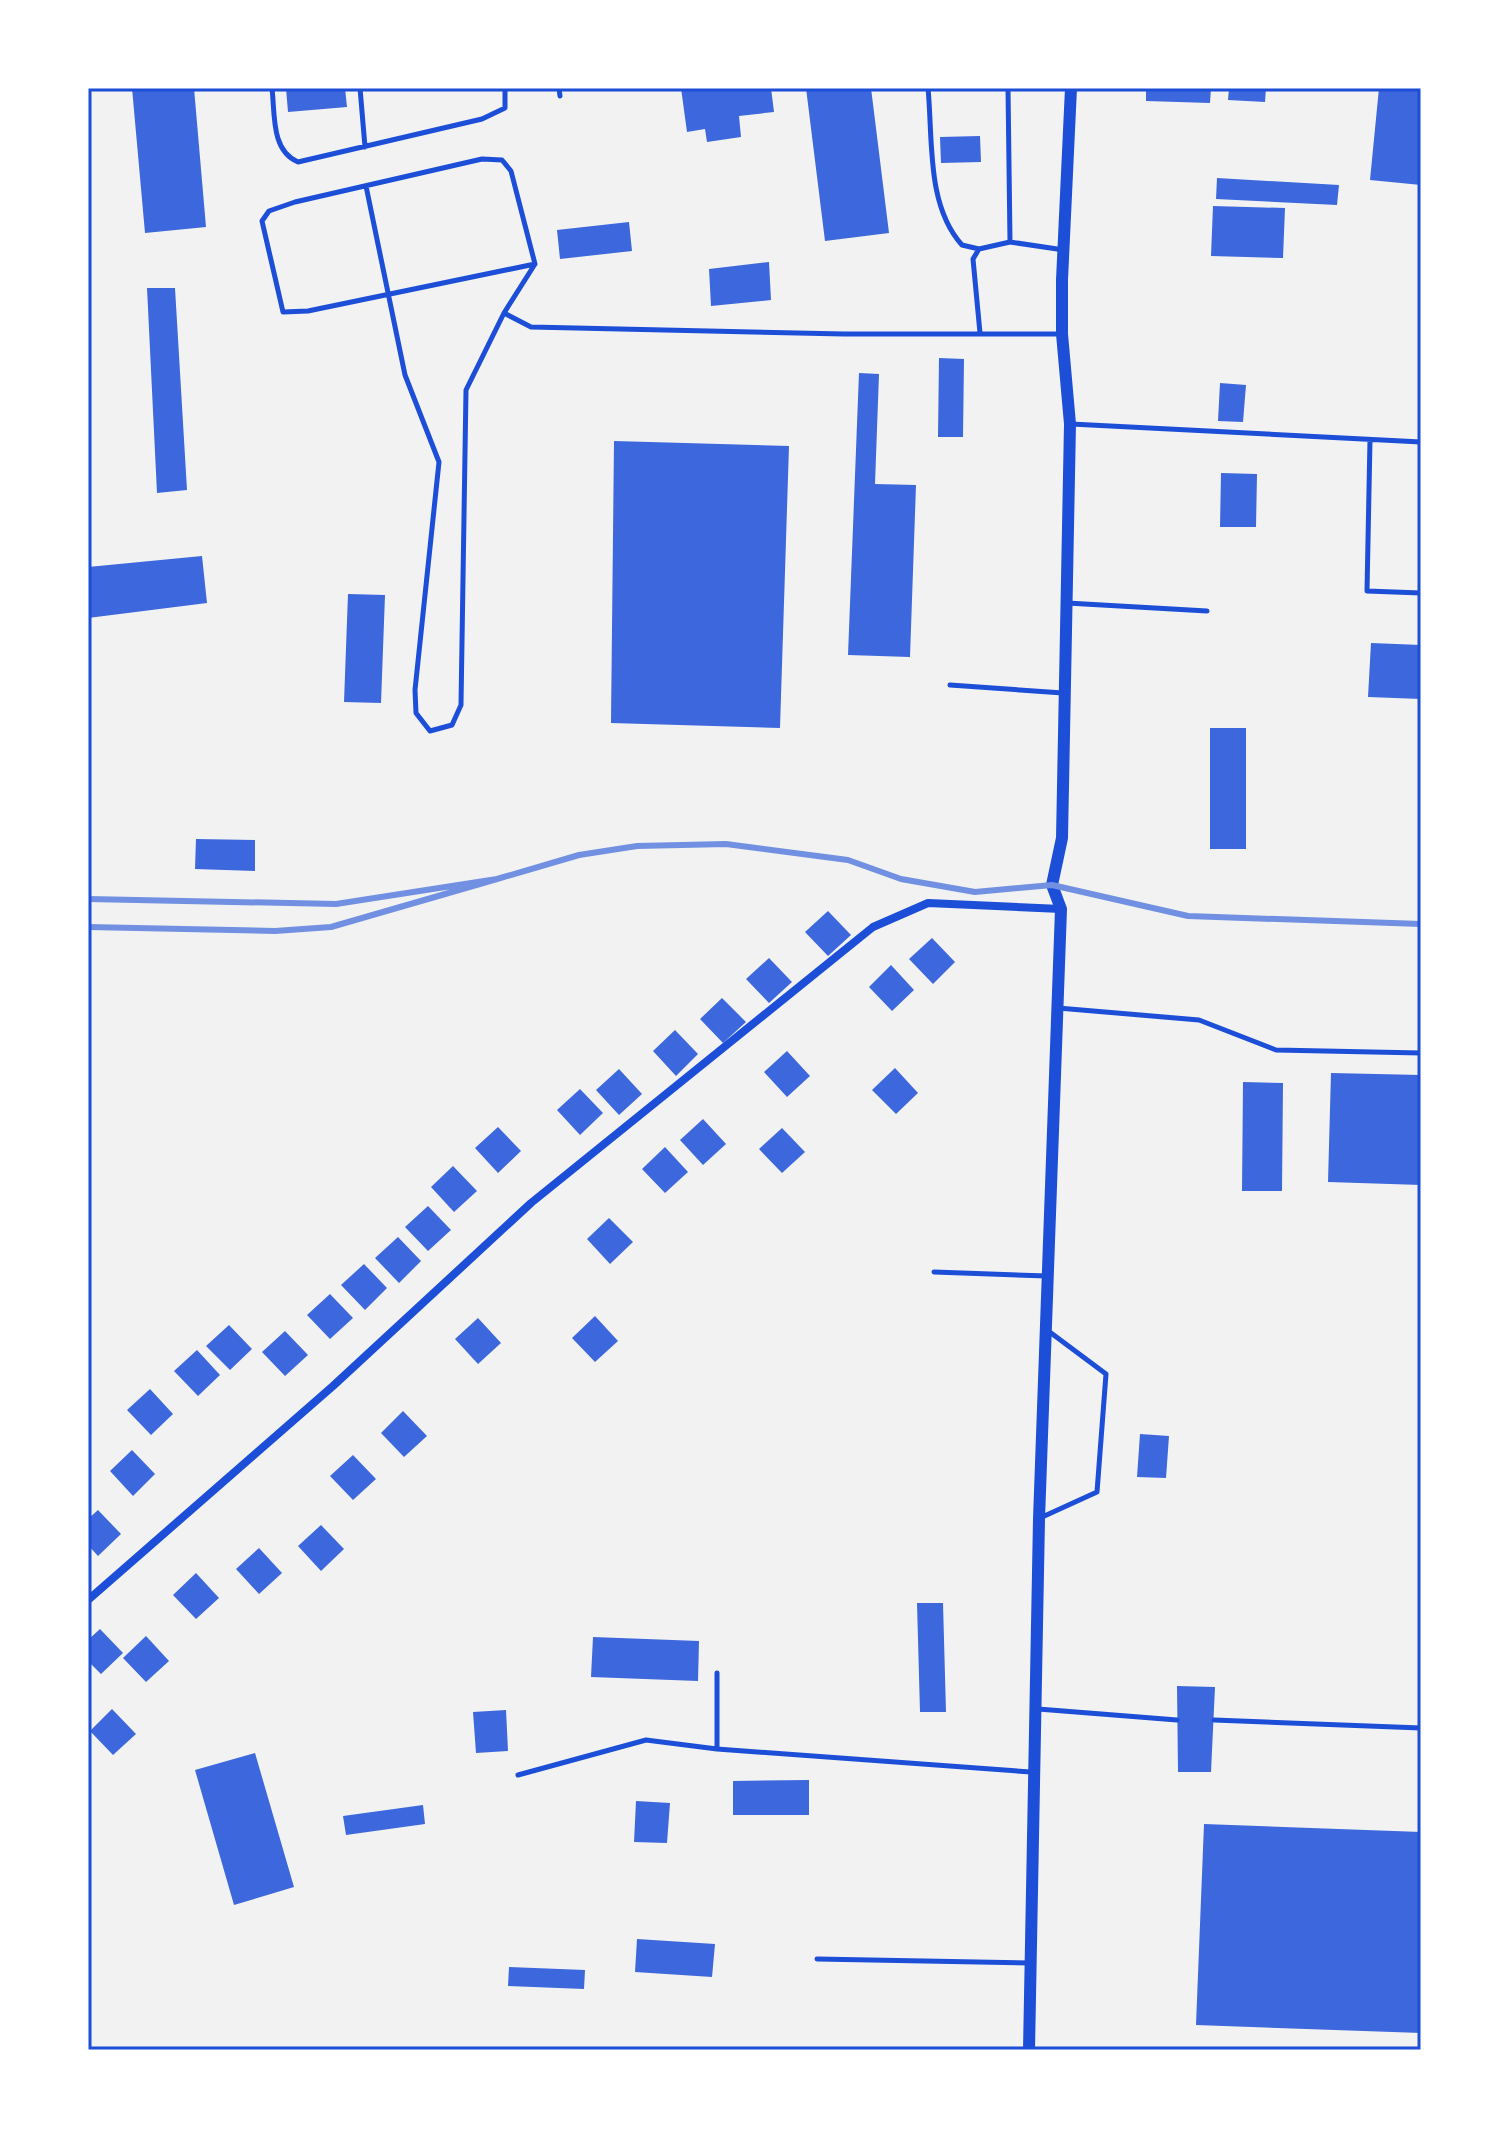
<svg xmlns="http://www.w3.org/2000/svg" width="1509" height="2138" font-family="'IBM Plex Sans',sans-serif">
  <style>
    .building { fill: #3d67dc }
    .lines { fill: none; stroke-linecap: round; stroke-linejoin: round }
    .service { stroke: #1d4ed8; stroke-width: 5 }
    .minor { stroke: #1d4ed8; stroke-width: 8 }
    .tertiary { stroke: #1d4ed8; stroke-width: 12 }
    .rail { stroke: #7290e2; stroke-width: 6 }
    .neatline { fill: none; stroke: #1d4ed8; stroke-width: 3 }
  </style>
  <rect width="100%" height="100%" fill="#f2f2f2"/>
  <path class="building" d="M132 88H194L206 227 145 233Z
    M286 88H345L347 107 288 112Z
    M681 88H771L774 112 739 116 741 137 707 142 705 129 687 132Z
    M806 88H871L889 233 825 241Z
    M1146 88H1211L1210 103 1146 101Z
    M1229 88H1266L1265 102 1228 100Z
    M1379 88H1421V185L1370 180Z
    M980 136 981 162 941 163 940 137Z
    M1217 178 1339 185 1337 205 1216 199Z
    M1213 206 1285 208 1283 258 1211 256Z
    M629 222 632 251 560 259 557 230Z
    M769 262 771 300 711 306 709 269Z
    M147 288H175L187 490 157 493Z
    M939 358 964 359 963 437H938Z
    M859 373 879 374 875 484 916 485 910 657 848 655Z
    M1220 383 1246 385 1243 422 1218 421Z
    M614 441 789 446 780 728 611 723Z
    M1221 473 1257 474 1256 527H1220Z
    M202 556 207 603 88 618V567Z
    M348 594 385 595 381 703 344 702Z
    M1371 643 1421 645V699L1368 697Z
    M1210 728H1246V849H1210Z
    M196 839 255 840V871L195 869Z
    M828 911 851 935 828 956 805 932Z
    M932 938 955 962 933 984 909 959Z
    M769 958 792 982 769 1003 746 979Z
    M891 965 914 990 892 1011 869 987Z
    M722 998 746 1022 723 1043 700 1019Z
    M675 1030 698 1054 676 1076 653 1051Z
    M787 1051 810 1076 787 1097 764 1072Z
    M895 1068 918 1093 896 1114 872 1090Z
    M619 1069 642 1094 619 1115 596 1090Z
    M1331 1073 1421 1075V1185L1328 1182Z
    M1243 1082 1283 1083 1282 1191H1242Z
    M580 1089 603 1113 580 1135 557 1110Z
    M703 1119 726 1144 703 1165 680 1140Z
    M498 1127 521 1151 498 1173 475 1148Z
    M782 1128 805 1152 782 1173 759 1149Z
    M665 1147 688 1172 665 1193 642 1169Z
    M453 1166 477 1191 454 1212 431 1187Z
    M428 1206 451 1230 428 1251 405 1227Z
    M609 1218 633 1242 610 1264 587 1239Z
    M398 1237 421 1261 399 1283 375 1258Z
    M364 1264 387 1288 365 1310 341 1285Z
    M330 1294 353 1318 330 1339 307 1315Z
    M595 1316 618 1341 595 1362 572 1338Z
    M478 1318 501 1343 478 1364 455 1339Z
    M229 1325 252 1349 230 1370 206 1346Z
    M285 1331 308 1355 285 1376 262 1352Z
    M197 1350 220 1375 198 1396 174 1371Z
    M150 1389 173 1414 151 1435 127 1410Z
    M403 1411 427 1436 404 1457 381 1433Z
    M1140 1434 1169 1436 1166 1478 1137 1477Z
    M132 1450 155 1474 133 1496 110 1471Z
    M353 1455 376 1479 353 1500 330 1476Z
    M98 1510 121 1534 98 1556 88 1545V1519Z
    M321 1525 344 1549 321 1571 298 1546Z
    M259 1548 282 1573 259 1594 236 1569Z
    M196 1573 219 1598 196 1619 173 1595Z
    M917 1603H943L946 1712H920Z
    M100 1629 123 1653 101 1674 88 1661V1640Z
    M146 1636 169 1661 146 1682 123 1658Z
    M593 1637 699 1641 698 1681 591 1677Z
    M1177 1686 1215 1687 1211 1772H1178Z
    M112 1709 136 1734 113 1755 90 1731Z
    M506 1710 508 1751 476 1753 473 1712Z
    M255 1753 294 1887 234 1905 195 1770Z
    M809 1780V1815H733V1781Z
    M636 1801 670 1803 667 1843 634 1842Z
    M423 1805 425 1824 346 1835 343 1816Z
    M1204 1824 1421 1832V2033L1196 2025Z
    M637 1939 715 1944 712 1977 635 1972Z
    M509 1967 585 1970 584 1989 508 1986Z"/>
  <g class="lines">
    <path class="service" d="M272 88C275 114 271 151 298 162L482 119 505 108V88
      M360 88 365 147
      M559 88 560 96
      M928 88C933 139 926 205 962 245L979 249
      M1008 88 1010 242
      M366 186 405 375 439 462 415 690 416 713 430 731 452 725 461 705 466 390 504 313
      M535 264 308 311 283 312 262 221 269 211 295 202 482 159 502 160 511 171 535 264 504 313 531 327 844 334H1061
      M980 333 973 259 979 249 1010 242 1064 250
      M1071 424 1421 442
      M1370 440 1367 591 1421 593
      M1067 603 1207 611
      M950 685 1063 693
      M1058 1008 1199 1020 1276 1050 1421 1053
      M934 1272 1047 1276
      M1040 1518 1097 1492 1106 1374 1047 1330
      M717 1673V1749
      M1038 1709 1177 1720
      M1214 1720 1421 1728
      M518 1775 646 1740 717 1749 1031 1772
      M817 1959 1031 1963"/>
    <path class="minor" d="M88 1600 333 1386 531 1203 873 927 928 903 1061 909"/>
    <path class="tertiary" d="M1029 2050 1039 1519 1061 909 1052 885 1062 838 1070 424 1062 334V280L1071 88"/>
    <path class="rail" d="M497 879 579 855 637 846 726 844 848 860 901 879 975 892 1052 885 1188 916 1421 924
      M88 899 336 904 497 879 331 927 275 931 88 927"/>
  </g>
  <rect width="1509" height="2138" fill="none" stroke="#ffffff" stroke-width="180"/>
  <rect x="90" y="90" width="1329" height="1958" class="neatline"/>
</svg>
